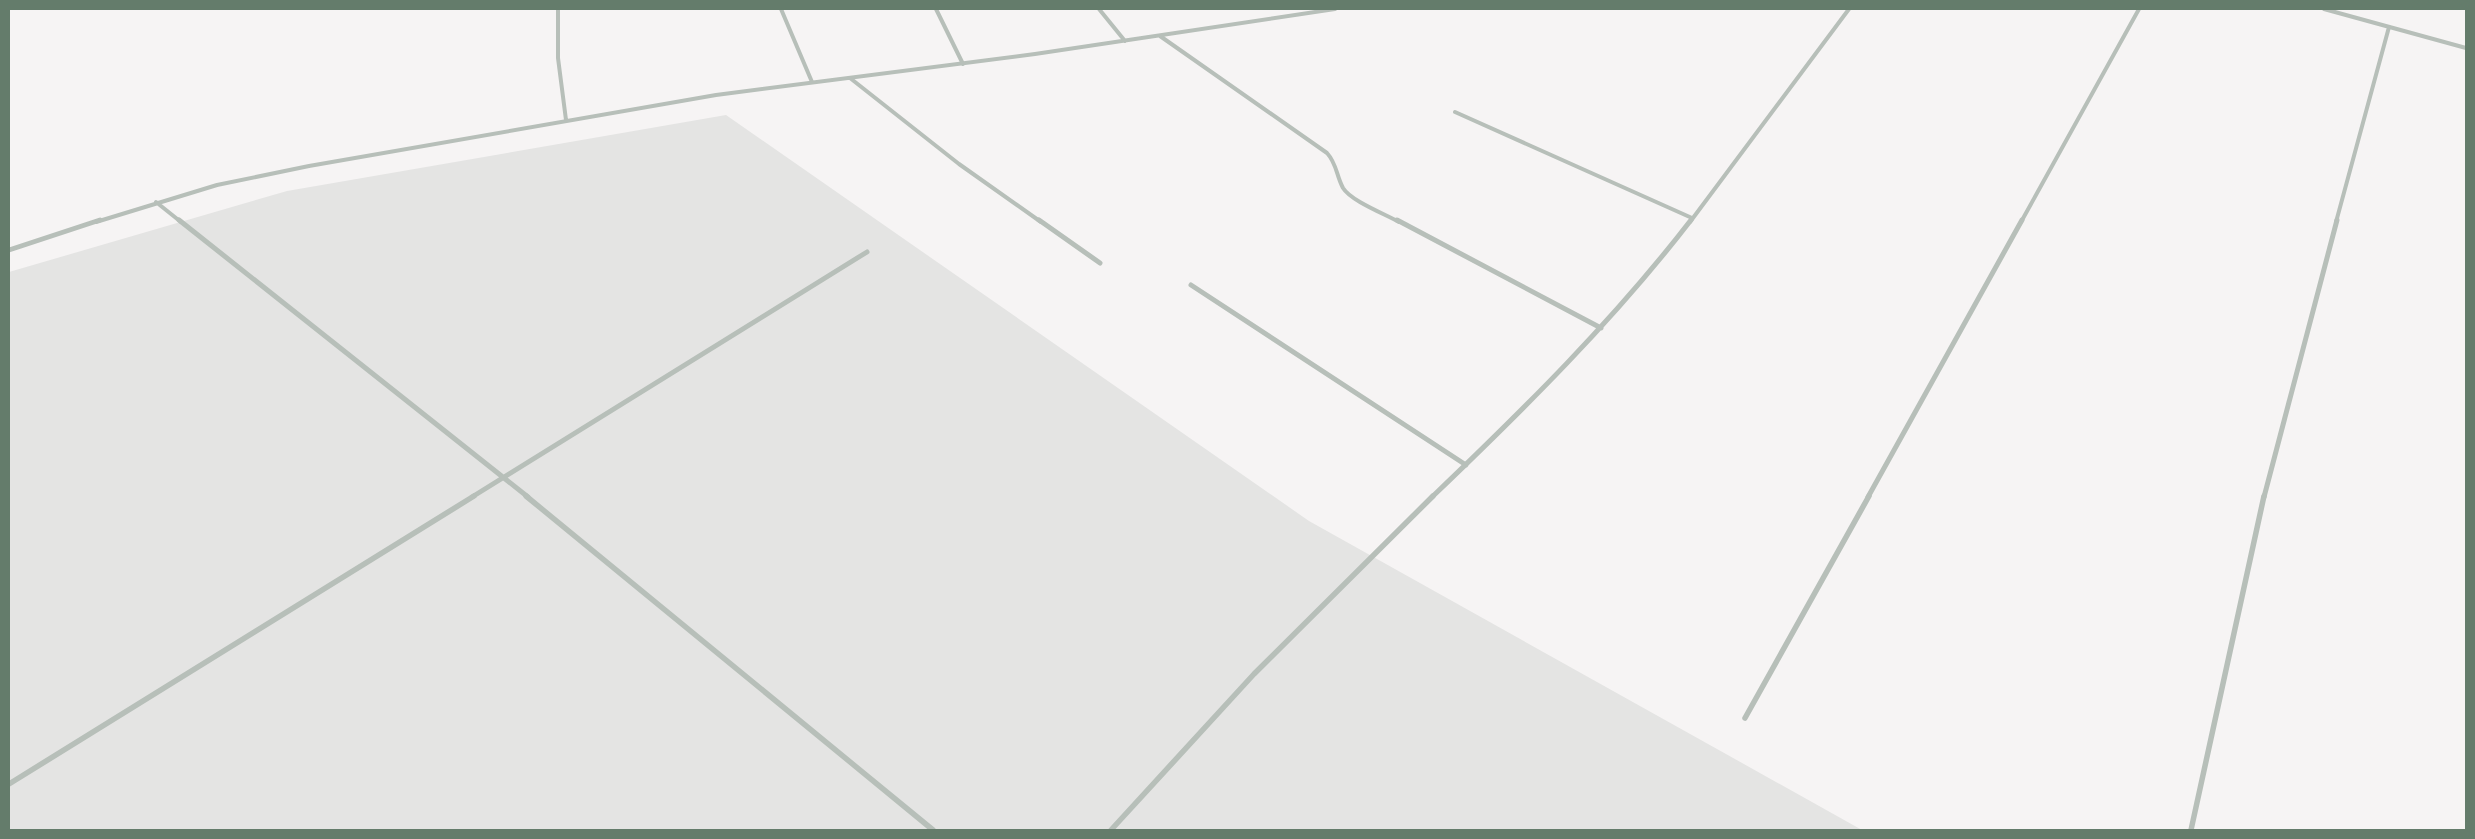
<svg xmlns="http://www.w3.org/2000/svg" width="2475" height="839" font-family="Overpass,sans-serif">
  <style>
    .built { fill: #e4e4e3 }
    .lines { fill: none; stroke-linecap: round; stroke-linejoin: round }
    .street-far2 { stroke: #b7bfb9; stroke-width: 4 }
    .street-far1 { stroke: #b7bfb9; stroke-width: 5 }
    .street { stroke: #b7bfb9; stroke-width: 5.5 }
  </style>
  <rect width="100%" height="100%" fill="#f6f4f4"/>
  <path class="built" d="M726 115 1309 521 1862 830H9V272L287 191Z"/>
  <g class="lines">
    <path class="street-far2" d="M558 9V58L566 120
      M781 9 812 82
      M936 9 963 64
      M1099 9 1125 41
      M2324 9 2466 48
      M1160 36 1327 153C1337 164 1336 175 1343 188 1351 201 1385 214 1399 222
      M850 78 959 164 1041 222
      M1455 112 1692 218
      M156 202 181 222
      M96 222 217 185 309 166 716 95 1035 54 1335 9
      M1690 222 1849 9
      M2021 222 2139 9
      M2336 222 2389 27"/>
    <path class="street-far1" d="M179 220 528 497
      M1039 220 1100 263
      M1397 220 1601 328
      M9 250 100 220
      M1191 285 1466 465
      M472 497 867 252
      M1432 497C1524 409 1613 321 1691 220
      M1868 497 2022 220
      M2264 497 2337 220"/>
    <path class="street" d="M526 496 933 830
      M1745 718 1869 496
      M9 784 474 496
      M1111 830 1254 674 1433 496
      M2191 830 2264 496"/>
  </g>
  <rect width="2475" height="839" fill="none" stroke="#647c6b" stroke-width="20"/>
</svg>
